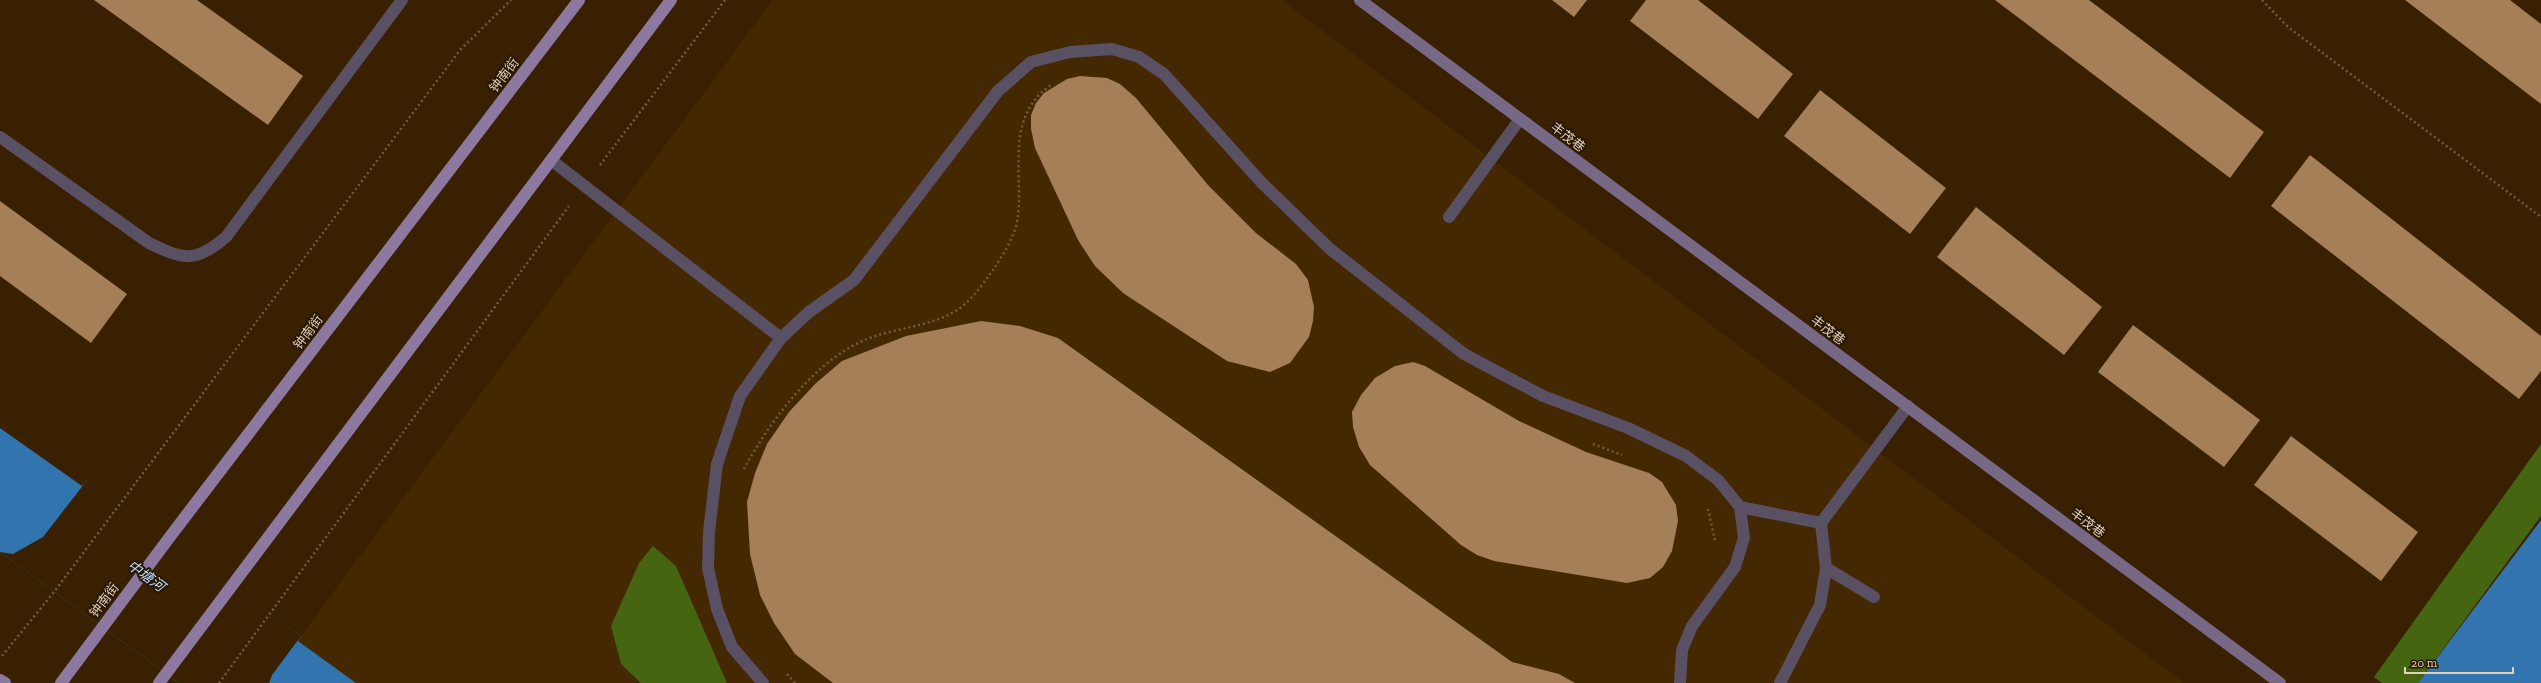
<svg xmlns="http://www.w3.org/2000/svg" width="2541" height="683" font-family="'Zilla Slab','Noto Sans SC',serif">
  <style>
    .built { fill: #442802 }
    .forest { fill: #466511 }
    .water { fill: #3274ae }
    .pier { fill: #382001 }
    .building { fill: #a47f57 }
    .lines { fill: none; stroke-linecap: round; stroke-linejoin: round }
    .path { stroke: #725b40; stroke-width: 2.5; stroke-dasharray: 2 3; stroke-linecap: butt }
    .lane { stroke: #5a5063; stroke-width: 12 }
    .street { stroke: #5a5063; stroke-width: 12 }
    .secondary { stroke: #776885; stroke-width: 12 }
    .primary { stroke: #8d799f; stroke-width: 12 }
    .labels { text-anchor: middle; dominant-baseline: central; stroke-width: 4; stroke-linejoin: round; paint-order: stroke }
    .street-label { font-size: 13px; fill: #e2ceb9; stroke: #291804 }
    .water-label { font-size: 14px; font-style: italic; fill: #badbfc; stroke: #291804 }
  </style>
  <rect width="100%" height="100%" fill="#382001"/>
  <path class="built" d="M773 0H1282L2184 683H356L297 641Z"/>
  <path class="forest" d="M2541 444V516L2418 683H2382L2374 677Z
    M653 546 676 566 727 683H641L621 664 611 626 639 563Z"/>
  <path class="water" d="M0 428 82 486 88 479 101 489 301 636 298 641 356 683H179L0 552Z
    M2541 520V683H2418Z"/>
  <path class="pier" d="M88 479 301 636 272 675 269 683H179L0 552 13 554 43 537Z"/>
  <path class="building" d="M94 0H197L303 76 268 125Z
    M1552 0H1587L1574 17Z
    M1646 0H1698L1793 74 1758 119 1630 21Z
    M1995 0H2089L2264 132 2230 178Z
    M2405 0H2510L2541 24V104Z
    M1080 76 1107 78 1120 84 1136 98 1208 185 1256 233 1296 264 1308 280 1314 307 1313 321 1309 337 1290 363 1270 372 1227 361 1123 293 1095 266 1078 240 1035 148 1031 129V115L1036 103 1044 93 1067 79Z
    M1820 90 1946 188 1910 234 1784 136Z
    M2310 155 2541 336V371L2519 399 2271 206Z
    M0 201 127 294 91 343 0 276Z
    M1976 207 2102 307 2064 355 1937 257Z
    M981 321 1020 326 1058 338 1512 662 1559 674 1575 683H833L795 654 774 623 760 595 750 554 747 502 755 473 767 444 789 412 816 383 842 361 906 336Z
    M2133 325 2260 420 2224 467 2098 372Z
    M1413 362 1425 366 1519 421 1586 452 1649 473 1662 482 1676 505 1678 521 1672 551 1663 567 1650 578 1627 583 1494 561 1477 555 1461 545 1370 465 1359 447 1353 427 1352 412 1361 395 1375 378 1395 366Z
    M2291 436 2418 532 2381 581 2254 485Z"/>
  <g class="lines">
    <path class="path" d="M2262 0 2288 27 2541 217
      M600 165 725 0
      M1593 444 1622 455
      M744 469C770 421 815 360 867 339 895 328 927 327 954 312 970 303 982 285 993 270 1003 255 1016 235 1018 216 1023 168 1005 117 1051 85
      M1708 509 1715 541
      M2 656 54 592 460 50 511 0
      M787 674 795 683
      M219 683 569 206"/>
    <path class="lane" d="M551 160 781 338
      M1449 217 1520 119
      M1740 507 1821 523 1826 568 1820 605 1780 683
      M1821 523 1908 406
      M1826 568 1874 597
      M763 683 732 647 717 609 708 568 709 532 717 464 740 396 781 338 809 312 854 280 998 91 1031 62 1070 52 1112 49 1139 57 1164 74 1261 182 1330 249 1464 354 1543 396 1628 428 1686 456 1718 480 1740 507 1744 538 1735 567 1692 626 1682 650 1680 683"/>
    <path class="street" d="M0 137 149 243C184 260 195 263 226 237L402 0"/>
    <path class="secondary" d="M1360 0 2280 683"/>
    <path class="primary" d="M0 680 5 683
      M61 683 169 538 579 0
      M159 683 671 0"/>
  </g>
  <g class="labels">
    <g class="street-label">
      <text transform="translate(504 75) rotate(-53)">钟南街</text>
      <text transform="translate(1568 137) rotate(37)">丰茂巷</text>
      <text transform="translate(1828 330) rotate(37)">丰茂巷</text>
      <text transform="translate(308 332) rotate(-53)">钟南街</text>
      <text transform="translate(2088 523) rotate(37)">丰茂巷</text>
      <text transform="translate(104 600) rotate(-53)">钟南街</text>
    </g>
    <g class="water-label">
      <text transform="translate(146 576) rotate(36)">中塘河</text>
    </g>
  </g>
  <path d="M2405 667v6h108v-6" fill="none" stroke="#e2ceb9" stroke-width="2"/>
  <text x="2411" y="667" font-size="12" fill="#e2ceb9" stroke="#291804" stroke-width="3" paint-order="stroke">20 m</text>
</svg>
